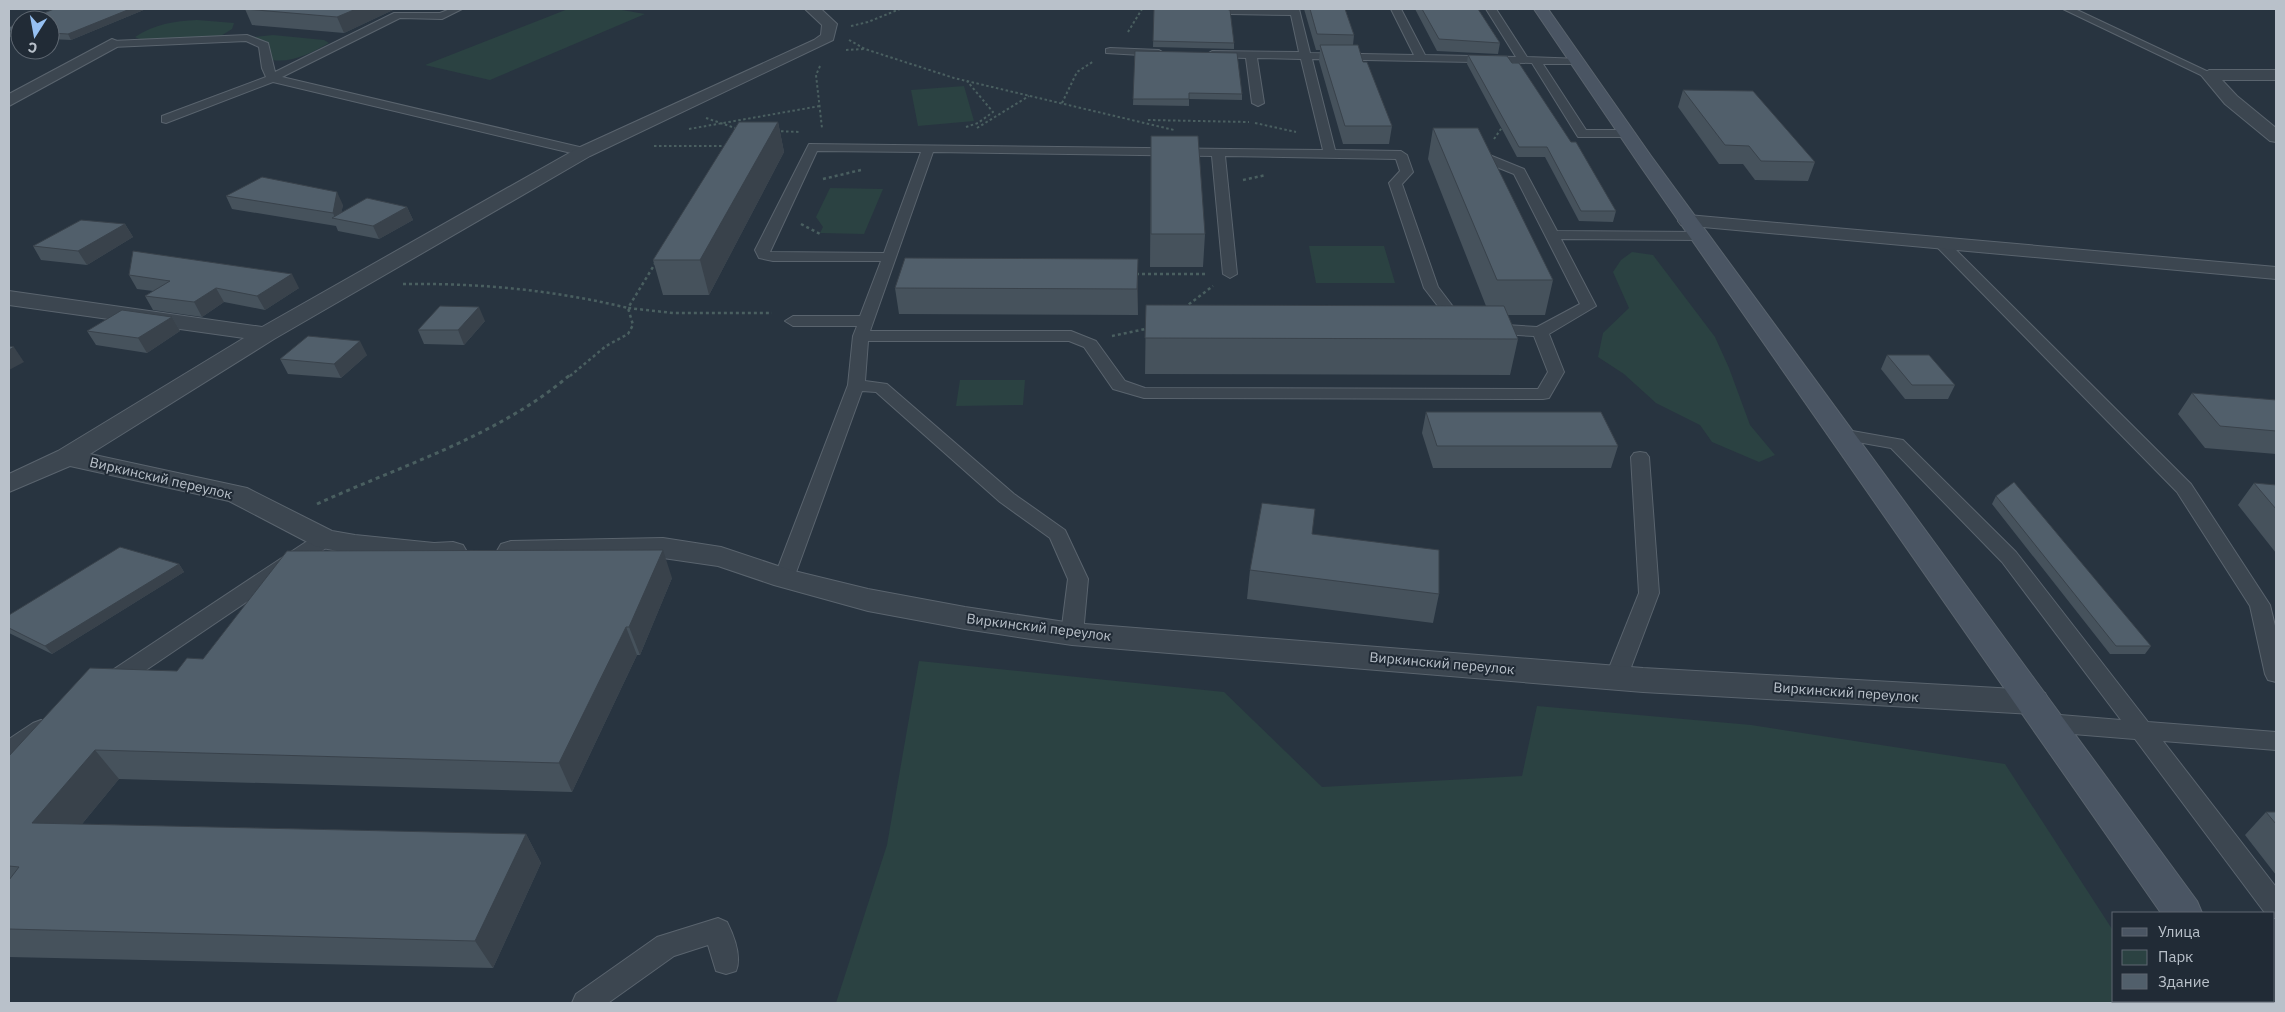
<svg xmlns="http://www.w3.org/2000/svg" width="2285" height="1012" font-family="'IBM Plex Sans',sans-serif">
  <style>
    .green { fill: #2b4242 }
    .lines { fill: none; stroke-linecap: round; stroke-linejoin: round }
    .lane-casing { stroke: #5a646e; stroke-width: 2 }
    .street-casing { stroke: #5a646e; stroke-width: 2 }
    .secondary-casing { stroke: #5a646e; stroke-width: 2 }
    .path-far2 { stroke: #4a5f60; stroke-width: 2; stroke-dasharray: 2.5 2.5; stroke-linecap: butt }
    .path-far1 { stroke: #4a5f60; stroke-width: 2.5; stroke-dasharray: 3 3; stroke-linecap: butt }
    .path { stroke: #4a5f60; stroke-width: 3; stroke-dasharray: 4 4; stroke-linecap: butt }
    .lane { fill: #3c4650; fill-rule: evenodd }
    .street { fill: #3c4650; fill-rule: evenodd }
    .secondary { fill: #4a5563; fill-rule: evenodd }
    .wall { fill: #46525c }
    .shaded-wall { fill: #39424b }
    .building { fill: #515f6b; stroke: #39424b }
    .labels { text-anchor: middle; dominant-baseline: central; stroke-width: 4; stroke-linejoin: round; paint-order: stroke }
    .street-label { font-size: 14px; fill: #b9c1ca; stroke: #212b36 }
  </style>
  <rect width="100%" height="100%" fill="#283440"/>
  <path class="green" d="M568 9H616L645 14 490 80 425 65Z
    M197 20 234 23 232 29 219 37 144 41 135 37C155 24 174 21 197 20Z
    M273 35 324 40 329 43C311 53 293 63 272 60L263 43 254 37Z
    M964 86 974 121 918 126 911 90Z
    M830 188 883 189 864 234 820 233 823 227 816 217Z
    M1309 246H1384L1395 283H1316Z
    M1632 252 1653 255 1715 337 1729 368 1750 425 1775 455 1759 462 1712 442 1700 425 1656 403 1624 374 1598 357 1603 333 1629 308 1613 272 1621 260Z
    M960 380H1025L1023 405 956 406Z
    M919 661 1224 692 1322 787 1522 776 1537 706 1751 725 2005 764 2114 932V1001H2158L2160 1003H836L887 845Z"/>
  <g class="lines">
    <defs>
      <path id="lane" d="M450 9H462L442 19 400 18 282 77 588 149 590 152 588 155 584 156 273 82 166 123 162 122V116L266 77 262 68 259 47 246 41 112 47 107 44 112 41 247 35 268 43 275 72 394 13H440Z
        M1213 9H1299L1310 53 1414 55 1391 9H1401L1425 55 1516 57 1486 9H1496L1527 57 1582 59 1583 61 1578 64H1543L1586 130H1627L1631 131 1633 134 1631 137H1578L1532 63 1312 59 1335 150 1401 151 1407 155 1413 172 1402 184 1438 287 1454 308 1489 324 1537 327 1580 304 1514 174 1479 160 1477 157 1479 154H1487L1524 169 1557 231 1699 232 1706 236 1699 240 1561 239 1596 306 1549 334 1564 372 1549 398 1543 399 1144 398 1113 389 1084 347 1069 341H868L865 381 887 384 1014 494 1065 530 1088 579 1083 634 1079 639 1072 642 1065 639 1061 634 1068 579 1050 538 1000 502 876 392 862 391 794 578 791 583 784 585 777 583 774 578 848 385 853 336 857 326H793L785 321 793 316H860L881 261H773L759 258 755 250 809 144 1323 150 1301 59 1257 58 1264 103 1258 106 1252 103 1246 58 1212 57 1207 54 1212 51 1299 52 1291 15 1231 14ZM817 151 921 152 884 253 770 252ZM933 152 1212 156 1223 274 1230 278 1237 274 1225 156 1396 159 1400 171 1389 183 1424 288 1444 314 1486 333 1534 336 1548 372 1538 389 1145 388 1125 381 1096 341 1071 331H870Z
        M2063 9H2075L2215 75 2209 78 2205 77Z
        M1110 48 1159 50 1164 53 1159 56 1106 53V49Z
        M1941 239 1946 240 2191 484 2270 605 2276 630V682L2268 680 2265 674 2250 606 2177 492 1936 246 1934 243 1936 240Z
        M1841 429 1903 440 2016 552 2148 722 2276 732V750L2163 741 2276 887V918H2274V913H2265L2135 739 2048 732 2040 729 2037 723 2040 717 2048 714 2121 720 2002 562 1891 448 1835 438 1832 434 1835 430Z
        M1640 452 1646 453 1649 457 1659 593 1627 678 1624 684 1616 686 1608 684 1605 678 1639 593 1631 457 1634 453Z
        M325 533 332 534 335 539 332 544 118 689 110 691 102 689 99 683 102 677 318 534Z
        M41 720 49 723 52 729C48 737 16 761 9 763V739L33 723Z
        M718 918 727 922C734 936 742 956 736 971L726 974 716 971 708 945 674 956 608 1003H572L576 994 657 937Z"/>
      <path id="street" d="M805 9H821L837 24 833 40 590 156 274 339 90 454 247 488 332 531 355 535 434 543 453 542 463 545 467 552 463 559C429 568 350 555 315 546L229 501 70 466 9 492V474L58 451 244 338 9 305V291L262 327 578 148 814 40 821 35 822 25Z
        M112 39 117 41 120 44 117 47 9 106V94Z
        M2209 70H2276V80H2222L2237 96 2276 128V142L2270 141 2225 104 2201 75Z
        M1688 215 2276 267V279L1681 225 1678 221 1681 217Z
        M663 538 721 547 790 570 868 589 965 607 1072 623 1643 668 2033 690 2045 693 2049 702 2045 711 2033 714 1643 692 1072 645 965 629 868 611 774 585 718 566 663 558 511 561 501 558 497 551 501 544 511 541Z"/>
      <path id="secondary" d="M1534 9H1548L1651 156 2197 901 2202 913H2161L1639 164Z
        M2225 1001H2265L2266 1003H2226Z"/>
    </defs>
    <use href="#lane" class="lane-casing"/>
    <use href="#street" class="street-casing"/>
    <use href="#secondary" class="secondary-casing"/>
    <path class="path-far2" d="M851 26 868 22 900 9
      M1128 32 1142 9
      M849 40 865 49 954 78 1174 130
      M846 50 865 49
      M820 66 816 75 822 128
      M1062 103 1077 72 1094 61
      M706 118 738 129
      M1148 120 1249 122
      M1255 123 1296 132
      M966 127 978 123 993 112 967 81
      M977 128 1029 96
      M689 129 820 106
      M776 131 800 132
      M1494 139 1503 126
      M654 146H728"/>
    <path class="path-far1" d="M823 179 861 170
      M1243 180 1266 175
      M801 224 822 235
      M656 262 628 308 673 313H772
      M1136 274H1207
      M403 284C479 283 554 290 628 308L633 325 628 334 606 346 570 376
      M1184 308 1213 286
      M1112 336 1150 328"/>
    <path class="path" d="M317 504C402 465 499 436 571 374"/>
    <use href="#lane" class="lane"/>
    <use href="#street" class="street"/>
    <use href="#secondary" class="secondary"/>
  </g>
  <path class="wall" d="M54 9H146L71 40 50 39V20Z
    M245 9H395L344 33 252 25Z
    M1154 9 1234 43V49L1153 47Z
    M1304 9H1345L1354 35 1353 45 1363 62 1392 126 1389 144H1343L1319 61 1320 50H1316Z
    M1415 9H1478L1500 43 1498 54 1437 51Z
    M20 23V37H9V27Z
    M1135 51 1242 94V100L1189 99V106L1133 105Z
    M1468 55 1616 211 1613 222 1579 221 1545 157H1517L1467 64Z
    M1683 90 1815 162 1808 181 1755 180 1743 164H1719L1678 107Z
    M778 122 784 152 709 295H663L653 260Z
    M1433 128 1553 280 1545 315H1507L1518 339 1510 375 1145 374 1146 305 1486 306 1428 159Z
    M1151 136 1205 234 1203 267H1150Z
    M226 196 343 205 341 213 407 207 413 220 379 239 338 231 336 226 232 209Z
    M125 224 133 237 87 265 41 260 33 246Z
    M1138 259V315L899 314 895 288Z
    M129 275 299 288 265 310 224 302 202 317 153 310 145 296 153 291 137 289Z
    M172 317 180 331 147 353 96 345 87 331Z
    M485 321 464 345 424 344 418 330Z
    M367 355 341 378 288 374 280 359Z
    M1887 355 1955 385 1948 399H1905L1881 369Z
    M2192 393 2276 400V454L2205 448 2178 414Z
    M1426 412 1618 446 1611 468H1433L1422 433Z
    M2254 483 2276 485V553L2238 505Z
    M1996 496 2151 646 2145 654H2110L1992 504Z
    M1312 534 1439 594 1433 623 1247 599 1250 570Z
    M179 564 184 572 52 654 9 633V615Z
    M672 578 640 655H637L572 792 119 779 82 824 526 834 541 863 493 968 9 957V756L177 671 203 659Z
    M2266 812H2276V875L2245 835Z"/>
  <path class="shaded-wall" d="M130 9H146L71 40 68 34Z
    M356 9H395L344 33 337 17Z
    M778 122 784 152 709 295 700 260Z
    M337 192 343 205 340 219 335 218 333 213Z
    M407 207 413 220 379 239 373 226Z
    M125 224 133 237 87 265 78 251Z
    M1138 259V315L1137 289Z
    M292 274 299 288 265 310 257 296Z
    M216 288 224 302 202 317 194 302Z
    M479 307 485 321 464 345 458 330Z
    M172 317 180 331 147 353 138 338Z
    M360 341 367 355 341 378 334 364Z
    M14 347 24 362 9 370V350Z
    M663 550 672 578 640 655 629 627Z
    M179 564 184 572 52 654 45 646Z
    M626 627 637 655 572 792 559 763Z
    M95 750 119 779 59 852 32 823Z
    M526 834 541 863 493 968 475 941Z"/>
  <path class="building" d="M54 9H130L68 34 50 33V20H26Z
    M245 9H356L337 17Z
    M1154 9H1225L1230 10 1234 43 1153 41Z
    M1310 9H1345L1354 35 1317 34Z
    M1422 9H1478L1500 43 1439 39Z
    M20 23V32L9 31V27Z
    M1320 45H1358L1363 62H1367L1392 126H1345Z
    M1135 51 1237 53 1242 94 1189 93V99H1133Z
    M1468 55 1507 56 1512 63H1519L1571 142H1576L1616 211H1581L1547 147H1519Z
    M1683 90 1753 91 1815 162 1761 161 1749 146 1725 145Z
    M739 122H778L700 260H653Z
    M1433 128H1478L1553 280H1497Z
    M1151 136H1198L1205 234H1151Z
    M262 177 337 192 333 213 226 196Z
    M367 198 407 207 373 226 332 218Z
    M81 220 125 224 78 251 33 246Z
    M133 251 292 274 257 296 216 288 194 302 145 296 170 281 129 275Z
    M905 258 1138 259 1137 289 895 288Z
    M1146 305 1504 306 1518 339 1145 338Z
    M440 306 479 307 458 330H418Z
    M122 310 172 317 138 338 87 331Z
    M308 336 360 341 334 364 280 359Z
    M9 346 14 347 9 350Z
    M1887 355H1929L1955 385H1912Z
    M2192 393 2276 400V431L2220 426Z
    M1426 412H1601L1618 446H1437Z
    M2014 482 2151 646H2116L1996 496Z
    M2254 483 2276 485V509Z
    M1262 503 1315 509 1312 534 1439 550V594L1250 570Z
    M120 547 179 564 45 646 9 628V615Z
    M663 550 629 627H626L559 763 95 750 32 823 526 834 475 941 9 929V880L19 867 9 866V756L90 668 177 671 187 658 203 659 287 551Z
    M2266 812H2276V824Z"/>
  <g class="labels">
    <g class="street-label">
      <text transform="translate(161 478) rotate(13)">Виркинский переулок</text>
      <text transform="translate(1039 627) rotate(7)">Виркинский переулок</text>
      <text transform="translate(1442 663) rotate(5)">Виркинский переулок</text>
      <text transform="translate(1846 692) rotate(4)">Виркинский переулок</text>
    </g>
  </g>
  <rect width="2285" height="1012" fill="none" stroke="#b9c1ca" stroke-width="20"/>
  <rect x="2112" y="912" width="162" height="90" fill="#212b36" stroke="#5e6771"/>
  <rect x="2122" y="928" width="25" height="8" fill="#4a5563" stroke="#5e6771"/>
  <text x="2158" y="937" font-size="15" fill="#b9c1ca">Улица</text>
  <rect x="2122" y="950" width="25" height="15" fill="#2b4242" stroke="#5e6771"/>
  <text x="2158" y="962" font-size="15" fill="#b9c1ca">Парк</text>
  <rect x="2122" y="974" width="25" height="15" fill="#515f6b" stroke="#5e6771"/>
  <text x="2158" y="987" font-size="15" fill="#b9c1ca">Здание</text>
  <g transform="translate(35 35) rotate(191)"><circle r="24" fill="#212b36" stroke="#5e6771"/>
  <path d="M0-4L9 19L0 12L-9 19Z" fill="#96c0f2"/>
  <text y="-8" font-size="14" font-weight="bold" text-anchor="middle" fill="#b9c1ca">С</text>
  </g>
</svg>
